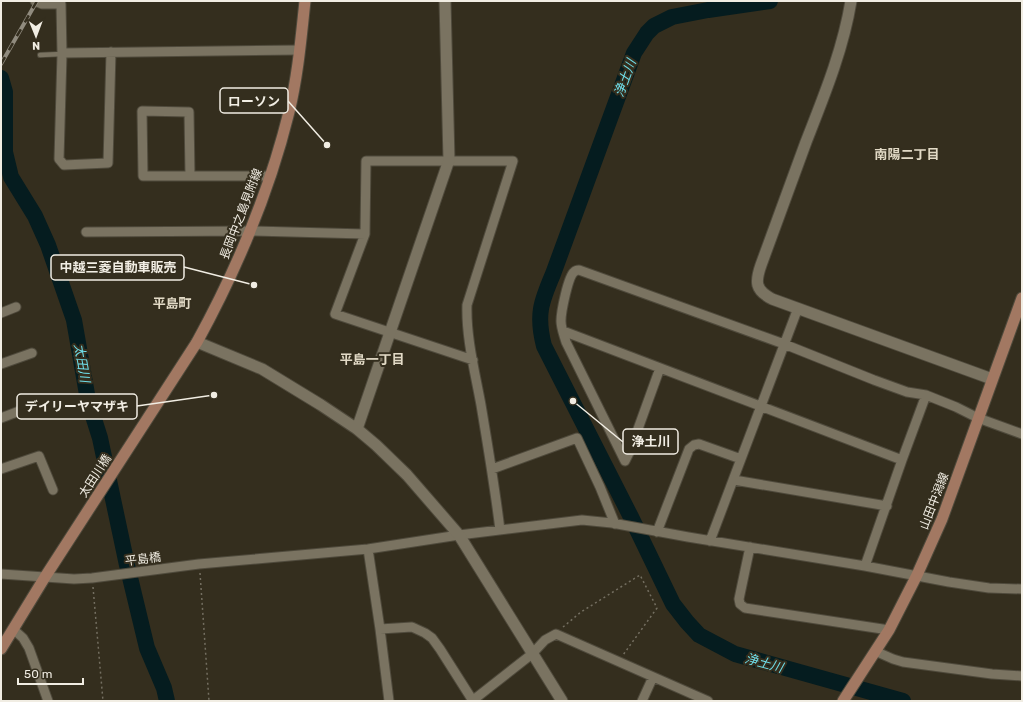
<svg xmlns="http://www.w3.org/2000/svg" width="1023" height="702" font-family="Rubik,'Noto Sans JP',sans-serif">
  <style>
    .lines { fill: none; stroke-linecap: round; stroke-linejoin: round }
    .river { stroke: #051c1f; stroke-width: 16 }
    .service-casing { stroke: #4f4a3c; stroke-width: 6 }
    .minor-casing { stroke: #4f4a3c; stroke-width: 11 }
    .tertiary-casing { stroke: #4f4a3c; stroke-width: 13 }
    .secondary-casing { stroke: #4f4a3c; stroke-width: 13 }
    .path { stroke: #746f61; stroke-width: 1.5; stroke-dasharray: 2 3; stroke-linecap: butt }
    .service { stroke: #7a7361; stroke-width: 4.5 }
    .minor { stroke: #7a7361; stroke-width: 9 }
    .tertiary { stroke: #7a7361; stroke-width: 11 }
    .secondary { stroke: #a27862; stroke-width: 11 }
    .rail-casing { stroke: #908b7e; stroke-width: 4 }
    .rail { stroke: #342e1e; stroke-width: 2.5; stroke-dasharray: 8; stroke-linecap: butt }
    .labels { text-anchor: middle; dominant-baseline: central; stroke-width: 4; stroke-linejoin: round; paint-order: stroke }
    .street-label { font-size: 12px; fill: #f1ede3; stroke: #342e1e }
    .water-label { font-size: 13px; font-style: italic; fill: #6fdfeb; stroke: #342e1e }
    .neighbourhood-label { font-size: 13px; font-weight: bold; fill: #e2dac6; stroke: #342e1e }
    .leader { fill: none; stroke: #f1ede3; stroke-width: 1.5 }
    .callout-dot { fill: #f1ede3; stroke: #342e1e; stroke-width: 1.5 }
    .callout { fill: #342e1e; stroke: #f1ede3; stroke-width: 1.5 }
    .callout-label { font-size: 13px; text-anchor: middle; font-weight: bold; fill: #f1ede3 }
  </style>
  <rect width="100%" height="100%" fill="#342e1e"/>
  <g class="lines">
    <path class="river" d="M770 1 708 10 672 17 654 26 647 33 634 53 553 274C541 302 536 315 544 346L631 517 673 604 687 622 699 635 735 654 903 701
      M1 78 5 92V152L11 177 35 216 48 245 74 320 88 400 100 438 127 565 147 648 164 688 167 701"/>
    <defs>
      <path id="service" d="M40 55 62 54"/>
      <path id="minor" d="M35 1 42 4H61L62 54 59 159 64 165 108 163 111 52
        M62 53 300 50
        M190 176 189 112 142 111 143 176H271
        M86 232 251 231 365 234
        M1 313 16 307
        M563 331 902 460
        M473 360 335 314 365 234 366 161H513L467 305C466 338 475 372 481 405 488 447 495 488 500 530
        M1 364 32 353
        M660 368 630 451 625 461 566 342C564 335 561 328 561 321 561 312 568 277 574 272 575 271 578 270 579 270L784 344 874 380 907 392 926 395 956 407 978 418 1022 434
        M1 418 43 402
        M1 469 39 456 53 490
        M492 469 577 438 600 487 615 524
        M734 480 887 506
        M657 532 689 449 694 445 699 444 741 459
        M710 541 798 308
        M750 547 739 599 740 604 745 608 889 630
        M368 549 380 629 389 701
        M865 566 902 460 926 395
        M1 574 74 579 92 578 199 564 368 549 459 535 582 520 612 523 688 537 865 566 949 582 989 588 1022 589
        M13 629 23 638 29 648 48 701
        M380 629 412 627 425 633 432 638 440 649 473 701
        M875 651 893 659 903 662 992 674 1022 676
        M472 701 532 654 545 640 556 634 708 701
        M642 701 653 677"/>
      <path id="tertiary" d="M851 1C843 50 824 96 806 142 791 183 776 224 761 265 755 282 755 290 772 299L992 379
        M197 342 262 369 321 405 357 429 376 445 407 475 459 535 562 701
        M357 429 449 160 445 1"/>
      <path id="secondary" d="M1 649 45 577 197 342C237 269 269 193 289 112 298 75 301 38 305 1
        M843 701 889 630 917 575 942 519 1022 298"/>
    </defs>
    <use href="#service" class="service-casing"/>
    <use href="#minor" class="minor-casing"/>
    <use href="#tertiary" class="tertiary-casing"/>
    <use href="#secondary" class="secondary-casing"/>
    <path class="path" d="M200 573 209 701
      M93 587 103 701
      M563 627 581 612 640 575 657 608 623 655"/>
    <use href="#service" class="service"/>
    <use href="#minor" class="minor"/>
    <use href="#tertiary" class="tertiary"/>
    <use href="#secondary" class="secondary"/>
    <defs>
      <path id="rail" d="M1 64 37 1"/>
    </defs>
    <use href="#rail" class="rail-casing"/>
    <use href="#rail" class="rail"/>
  </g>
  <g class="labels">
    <g class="street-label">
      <text transform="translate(241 214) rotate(-69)">長岡中之島見附線</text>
      <text transform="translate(95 476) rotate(-57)">太田川橋</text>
      <text transform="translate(934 501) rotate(-69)">山田中潟線</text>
      <text transform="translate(143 559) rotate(-7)">平島橋</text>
    </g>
    <g class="water-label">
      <text transform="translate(625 78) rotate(-70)">浄土川</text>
      <text transform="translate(82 363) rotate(80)">太田川</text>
      <text transform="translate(764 663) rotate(15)">浄土川</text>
    </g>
    <g class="neighbourhood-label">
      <text x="907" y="154">南陽二丁目</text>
      <text x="172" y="303">平島町</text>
      <text x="372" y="359">平島一丁目</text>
    </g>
  </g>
  <path class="leader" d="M327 145L288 101M254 285L184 267M214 395L137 406M573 401L623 442"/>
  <g class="callout-dot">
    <circle cx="327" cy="145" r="4"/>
    <circle cx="254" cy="285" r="4"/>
    <circle cx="214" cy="395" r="4"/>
    <circle cx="573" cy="401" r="4"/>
  </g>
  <g class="callout">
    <rect x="220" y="88" width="68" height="25" rx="4"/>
    <rect x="51" y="255" width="133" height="25" rx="4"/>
    <rect x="17" y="394" width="120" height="25" rx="4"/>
    <rect x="623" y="429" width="55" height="25" rx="4"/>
  </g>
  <g class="callout-label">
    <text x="254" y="106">ローソン</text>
    <text x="118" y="272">中越三菱自動車販売</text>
    <text x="77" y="411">デイリーヤマザキ</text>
    <text x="651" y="446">浄土川</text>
  </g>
  <rect width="1023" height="702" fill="none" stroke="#f1ede3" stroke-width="4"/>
  <g transform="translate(36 36) rotate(179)" stroke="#342e1e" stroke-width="3" paint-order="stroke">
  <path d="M0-3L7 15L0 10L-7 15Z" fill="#f1ede3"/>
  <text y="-6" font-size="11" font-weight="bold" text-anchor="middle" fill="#f1ede3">N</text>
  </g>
  <path d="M18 678v6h65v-6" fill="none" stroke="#f1ede3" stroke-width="2"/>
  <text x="24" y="678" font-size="12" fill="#f1ede3" stroke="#342e1e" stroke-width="3" paint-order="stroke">50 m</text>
</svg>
